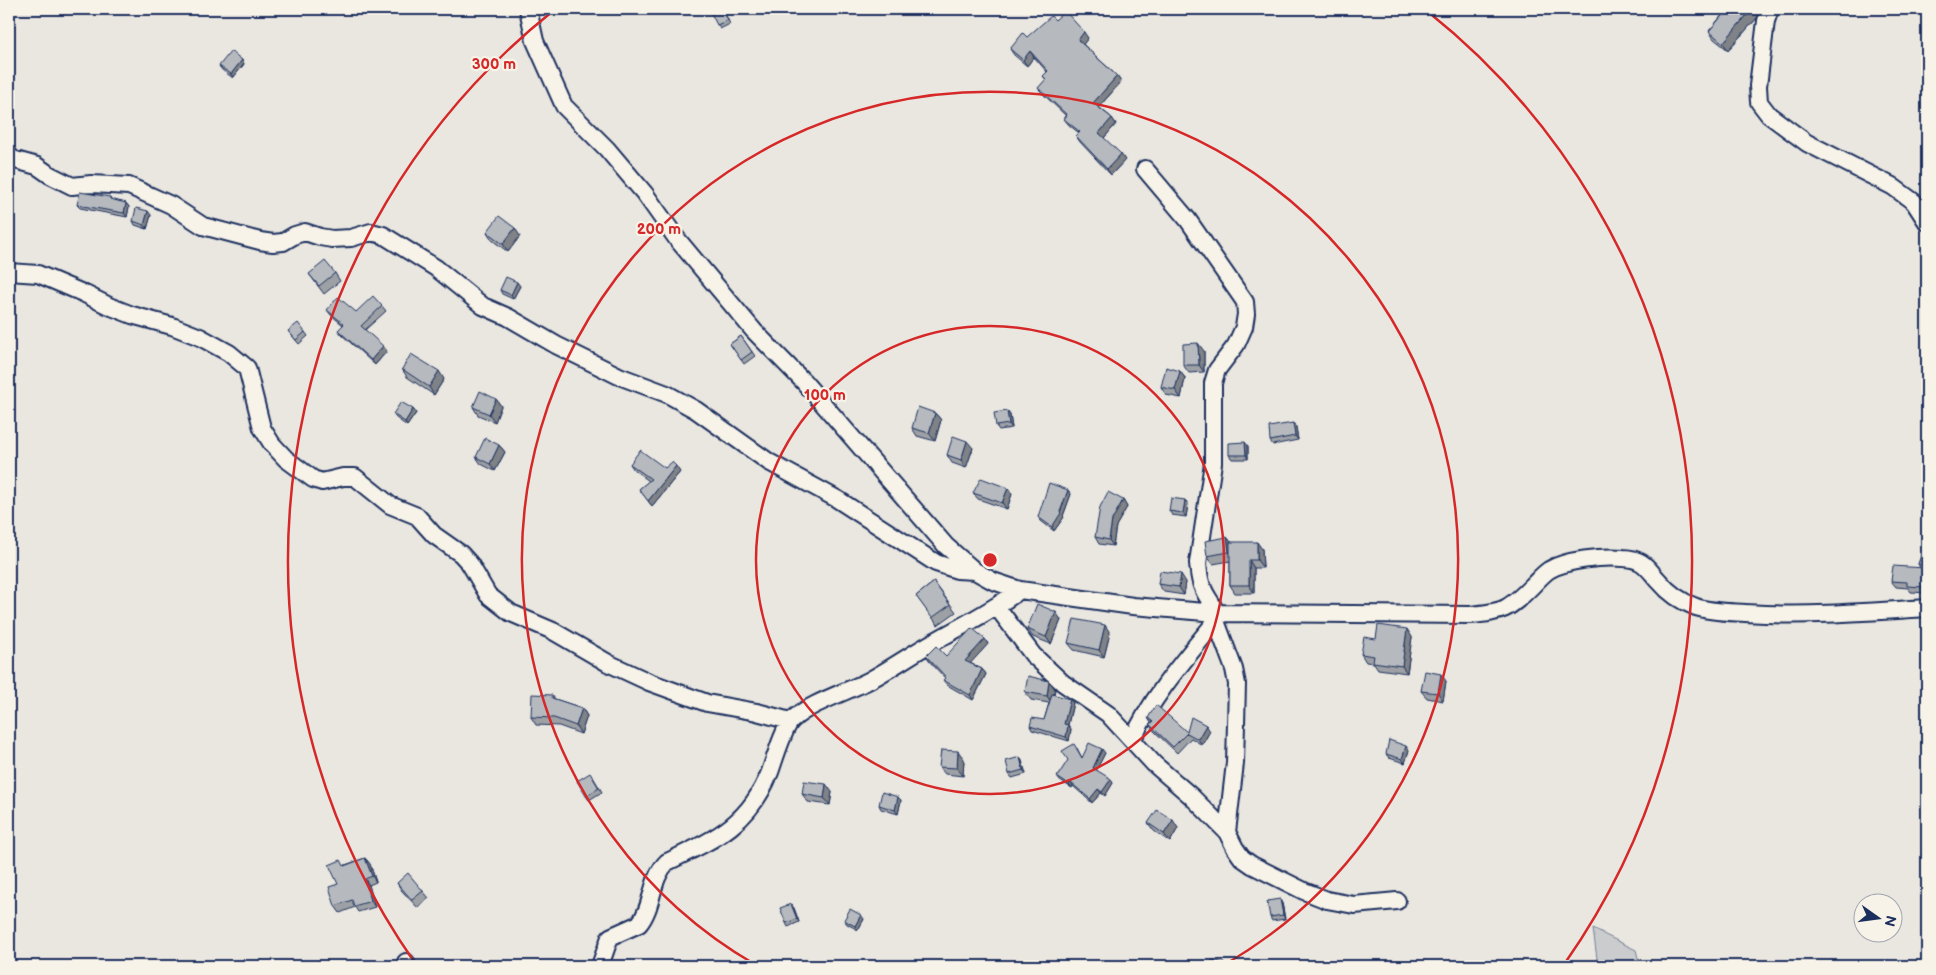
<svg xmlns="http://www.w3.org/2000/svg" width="1936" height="975" font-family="'Balsamiq Sans',sans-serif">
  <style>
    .green { fill: #cbcccd; stroke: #737e96 }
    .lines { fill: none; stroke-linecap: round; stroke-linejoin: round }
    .minor-casing { stroke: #1b2f5e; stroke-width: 20 }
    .minor { stroke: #f7f3e8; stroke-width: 16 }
    .wall { fill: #9da0a4; stroke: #1b2f5e }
    .shaded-wall { fill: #7f8286; stroke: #1b2f5e }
    .building { fill: #b6babf; stroke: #1b2f5e }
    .ring { fill: none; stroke: #d62828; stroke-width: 2.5 }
    .centre { fill: #d62828; stroke: #f7f3e8; stroke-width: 2.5 }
    .ring-label { font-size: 15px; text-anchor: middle; font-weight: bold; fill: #d62828; stroke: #f7f3e8; stroke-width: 4.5; stroke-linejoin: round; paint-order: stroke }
  </style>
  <rect width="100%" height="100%" fill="#eae7e0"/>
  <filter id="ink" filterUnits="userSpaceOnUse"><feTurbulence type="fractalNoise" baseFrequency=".02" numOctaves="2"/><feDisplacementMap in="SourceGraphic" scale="10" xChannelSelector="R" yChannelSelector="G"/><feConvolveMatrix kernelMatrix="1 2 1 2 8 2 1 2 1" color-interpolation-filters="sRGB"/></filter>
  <g filter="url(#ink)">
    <path class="green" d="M1593 929 1636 950 1640 966H1598Z"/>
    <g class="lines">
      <defs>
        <path id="minor" d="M528 9 535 41 564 106 607 149 645 194 677 239 754 331 804 382 946 546 975 571 993 581 1020 590 1133 606 1217 613 1470 615C1504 612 1508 610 1532 586 1538 580 1543 574 1549 570 1565 560 1603 556 1623 558 1644 559 1646 567 1659 581 1668 592 1682 602 1696 607 1711 612 1729 612 1745 613 1805 617 1867 612 1927 608
          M1770 9 1766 21 1758 86 1759 102 1769 115 1807 143 1892 186 1914 202 1927 222
          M9 155 12 159 37 166 50 175 72 186 91 184 129 186 171 205 203 226 260 241 273 243 283 242 295 235 305 232 320 237 332 239 351 238 371 232 383 235 436 268 483 306 508 317 556 345 619 376 667 394 696 410 769 462 837 499 936 563 957 570 975 571
          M1145 169 1188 220 1245 302 1246 314 1244 327 1236 345 1217 370 1213 383V463L1198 563C1199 572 1199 580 1203 588 1207 600 1218 607 1216 621L1234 669 1237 684 1235 763 1227 832 1235 848 1242 858 1252 865 1304 891 1327 900 1354 905 1397 901
          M9 272 38 274 85 294 109 306 132 315 172 326 200 337 229 353 247 368 262 428 272 444 286 459 313 479 322 482 343 477H355L390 505 417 516 434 535 461 554 470 564 488 595 511 613 553 631 608 663 649 682 707 703 757 712 790 721
          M997 607 1033 655 1063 683 1108 714 1154 764 1191 796 1227 832
          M1133 739C1152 696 1186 658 1216 621
          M406 962 407 966
          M600 966 610 937 639 924C654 906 650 879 667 862 715 839 749 825 770 772 774 761 784 727 792 720 810 703 847 692 870 680 892 668 913 653 935 641 964 625 993 610 1020 590"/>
      </defs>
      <use href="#minor" class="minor-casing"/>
      <use href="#minor" class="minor"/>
    </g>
    <path class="wall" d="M709 9H723L730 24 720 29Z
      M1727 9H1760L1757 18 1728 50 1714 39 1709 31Z
      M1055 20 1088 38 1083 44 1117 76 1121 82 1099 107 1112 118 1116 124 1104 138 1125 160 1111 175 1080 142 1076 136 1079 133 1069 125 1064 119 1066 116 1043 94 1038 88 1046 80 1043 76 1047 72 1034 57 1027 66 1014 55 1010 49Z
      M242 60 244 64 233 78 222 70 219 66Z
      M110 197 112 200 126 203 129 207 127 217 80 208 77 205Z
      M151 215 147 229 135 225 133 221Z
      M487 232 520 236 508 252 492 240Z
      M335 273 340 281 324 294 309 274Z
      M520 286 513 299 502 294 500 290Z
      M382 306 386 311 365 330 387 351 375 365 342 335 338 330 343 325 331 315 327 310 356 312Z
      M288 331 305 332 308 336 299 344Z
      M741 336 755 356 744 364 730 344Z
      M1204 351V372L1189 373 1183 365Z
      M402 369 444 379 434 395 407 377Z
      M1180 371 1185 378 1181 398 1166 395 1161 387Z
      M1927 390V408L1923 407 1920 403Z
      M496 399 501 406 495 422 478 415 473 407Z
      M413 409 416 413 407 426 396 418 393 414Z
      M1007 411 1010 415 1012 428 999 430 996 426Z
      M935 413 941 420 935 441 917 436 912 428Z
      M1293 423 1296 427 1298 440 1273 445 1270 441Z
      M499 445 505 452 495 471 481 464 476 457Z
      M1248 446V459H1232L1229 455Z
      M973 448 966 468 952 463 947 455Z
      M630 464 665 468 680 472 652 506 639 489 649 481 634 470Z
      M1008 488 1012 494 1007 509 978 499 973 493Z
      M1068 490 1071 494 1063 516 1064 517 1054 531 1041 521 1038 517Z
      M1123 500 1127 507 1116 526 1113 546 1099 544 1095 537Z
      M1185 500 1188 504 1186 517 1172 515 1169 511Z
      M1227 537 1231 542 1262 549 1263 568H1254V593H1235L1230 585V561L1213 564 1207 556Z
      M1927 540V593L1911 592 1908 588 1896 587 1891 581 1920 568 1918 564Z
      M934 582 956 612 938 625 916 596Z
      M1186 582 1184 595 1164 592 1158 584Z
      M1061 620 1051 644 1033 637 1027 629Z
      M1110 633 1104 657 1074 650 1068 643Z
      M1412 637 1407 673 1378 669 1374 663 1366 662 1361 654 1376 639Z
      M985 639 988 644 970 663 982 669 986 674 973 700 947 685 943 680 945 678 929 661 926 656H946Z
      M1446 681 1443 701 1427 698 1421 691Z
      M1055 689 1054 695 1070 699 1073 703 1068 725 1071 729 1069 741 1032 730 1030 726 1044 720 1049 703 1031 700 1025 692Z
      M552 695 555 699 582 708 587 716 581 734 559 726 536 725 531 717Z
      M1148 718 1187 732 1210 731 1202 745 1191 738 1177 753 1153 730 1149 724 1151 723Z
      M1077 748 1082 758 1105 753 1096 770 1113 783 1105 796 1101 793 1092 803 1073 786 1072 788 1060 781 1057 777Z
      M1409 750 1405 763 1389 758 1386 754Z
      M1020 757 1022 761 1026 774 1012 778 1009 774Z
      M964 759 963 776 945 774 939 767Z
      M593 777 602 792 589 800 586 796Z
      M832 792 830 805 808 802 802 794Z
      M898 797 901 800 898 814 881 809 879 805Z
      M1148 823 1178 828 1170 842 1154 831Z
      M365 858 370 864 376 882 369 885 375 907 358 912 355 907 340 913 335 906 338 884 345 865Z
      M397 883 423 891 429 898 418 908 402 891Z
      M1282 903 1285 919 1272 921 1270 917Z
      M794 908 799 922 788 927 786 923Z
      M864 919 858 930 847 924 844 920Z"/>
    <path class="shaded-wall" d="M1752 9H1760L1757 18 1728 50 1723 43Z
      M1084 32 1088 38 1082 46 1078 40Z
      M1030 51 1034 57 1027 66 1023 60Z
      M242 60 244 64 233 78 231 74Z
      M1117 76 1121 82 1097 109 1093 103Z
      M1112 118 1116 124 1103 139 1099 133Z
      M1121 154 1125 160 1111 175 1107 169Z
      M126 203 129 207 127 217 124 213Z
      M148 211 151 215 147 229 144 225Z
      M515 228 520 236 508 252 503 244Z
      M517 282 520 286 513 299 511 295Z
      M1198 343 1204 351V372L1199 365Z
      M383 346 387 351 375 365 371 360Z
      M439 371 444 379 434 395 429 387Z
      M1180 371 1185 378 1181 398 1175 390Z
      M496 399 501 406 495 422 489 414Z
      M413 409 416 413 407 426 405 422Z
      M1007 411 1010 415 1012 428 1009 424Z
      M935 413 941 420 935 441 929 433Z
      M1293 423 1296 427 1298 440 1295 436Z
      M967 441 973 448 966 468 961 460Z
      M1245 442 1248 446V459L1246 455Z
      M499 445 505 452 495 471 490 464Z
      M676 466 680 472 652 506 648 501Z
      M1008 488 1012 494 1007 509 1002 503Z
      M1068 490 1071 494 1063 516 1064 517 1054 531 1052 527 1060 512Z
      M1123 500 1127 507 1116 526 1113 546 1109 540 1112 520Z
      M1185 500 1188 504 1186 517 1183 513Z
      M1227 537 1232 544 1235 560 1229 552Z
      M1257 542 1262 549 1263 568 1257 560Z
      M1249 560 1254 568V593L1249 585Z
      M1925 568 1927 571V593L1923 587Z
      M1181 574 1186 582 1184 595 1179 587Z
      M1056 612 1061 620 1051 644 1046 637Z
      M1105 625 1110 633 1104 657 1099 650Z
      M1407 629 1412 637 1407 673 1402 666Z
      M985 639 988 644 968 666 965 661Z
      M982 669 986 674 973 700 970 695Z
      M1441 674 1446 681 1443 701 1438 693Z
      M1049 681 1055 689 1052 704 1047 696Z
      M1070 699 1073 703 1067 728 1064 724Z
      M582 708 587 716 581 734 576 726Z
      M1068 725 1071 729 1069 741 1066 737Z
      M1206 725 1210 731 1202 745 1198 739Z
      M1406 746 1409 750 1405 763 1402 759Z
      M1102 749 1105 753 1096 771 1093 768Z
      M958 751 964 759 963 776 957 768Z
      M1020 757 1022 761 1026 774 1023 770Z
      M1111 779 1113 783 1105 796 1102 792Z
      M1070 782 1073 786 1072 788 1069 785Z
      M826 784 832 792 830 805 824 798Z
      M1098 789 1101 793 1092 803 1090 799Z
      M898 797 901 800 898 814 895 810Z
      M1173 820 1178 828 1170 842 1164 834Z
      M365 858 370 864 376 882 372 876Z
      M365 879 369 885 375 907 371 901Z
      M1280 899 1282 903 1285 919 1283 915Z
      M791 904 794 908 799 922 797 919Z
      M861 915 864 919 858 930 855 926Z"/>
    <path class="building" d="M709 9H722L728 20 717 25Z
      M1728 9H1752L1723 43 1709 31Z
      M1065 11 1084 32 1078 40 1117 76 1093 103 1112 118 1099 133 1121 154 1107 169 1076 136 1080 132 1064 119 1067 115 1038 88 1046 79 1043 76 1048 71 1030 51 1023 60 1010 49 1023 33 1027 37 1051 16 1055 20Z
      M231 51 242 60 231 74 219 66Z
      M80 192 110 197V199L126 203 124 213 77 205Z
      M136 208 148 211 144 225 133 221Z
      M499 216 515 228 503 244 487 232Z
      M325 261 335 273 319 286 309 274Z
      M506 277 517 282 511 295 500 290Z
      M373 296 382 306 361 326 383 346 371 360 338 330 344 324 327 310 338 297 356 312Z
      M298 323 305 332 296 340 288 331Z
      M741 336 752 352 741 360 730 344Z
      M1198 343 1199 365H1183V344Z
      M411 354 439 371 429 387 402 369Z
      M1166 367 1180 371 1175 390 1161 387Z
      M1925 389 1927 390V405L1920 403Z
      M480 391 496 399 489 414 473 407Z
      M401 402 413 409 405 422 393 414Z
      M918 407 935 413 929 433 912 428Z
      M1007 411 1009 424 996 426 994 413Z
      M1293 423 1295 436 1270 441 1269 427Z
      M953 436 967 441 961 460 947 455Z
      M485 438 499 445 490 464 476 457Z
      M1245 442 1246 455H1229V443Z
      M640 450 665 468 672 462 676 466 648 501 639 489 651 479 630 464Z
      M981 478 1008 488 1002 503 973 493Z
      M1049 483 1068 490 1060 512 1061 513 1052 527 1038 517Z
      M1108 492 1123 500 1112 520 1109 540 1095 537 1100 507Z
      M1171 498 1185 500 1183 513 1169 511Z
      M1227 537 1229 552 1207 556 1205 541Z
      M1927 540V566L1918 564Z
      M1230 542H1257V560H1249V585H1230Z
      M1893 566 1925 568 1923 587 1907 586V582L1891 581Z
      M1160 571 1181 574 1179 587 1158 584Z
      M934 582 950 605 932 618 916 596Z
      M1037 604 1056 612 1046 637 1027 629Z
      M1074 619 1105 625 1099 650 1068 643Z
      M1378 625 1407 629 1402 666 1373 662 1374 656 1361 654 1364 637 1376 639Z
      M972 628 985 639 965 661 982 669 970 695 943 680 946 677 926 656 936 646 946 656Z
      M1425 671 1441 674 1438 693 1421 691Z
      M1028 676 1049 681 1047 696 1025 692Z
      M532 694 552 695V698L582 708 576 726 554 718 531 717Z
      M1052 694 1070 699 1064 724 1068 725 1066 737 1030 726 1032 718 1044 720Z
      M1156 705 1187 732 1191 717 1206 725 1198 739 1187 733 1173 747 1149 724 1153 722 1148 718Z
      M1389 740 1406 746 1402 759 1386 754Z
      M1089 743 1102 749 1093 768 1111 779 1102 792 1098 789 1090 799 1070 782 1069 785 1057 777 1068 760 1062 751 1074 744 1082 758Z
      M941 750 958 751 957 768 939 767Z
      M1020 757 1023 770 1009 774 1006 761Z
      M590 773 599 788 586 796 577 781Z
      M804 781 826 784 824 798 802 794Z
      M882 792 898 797 895 810 879 805Z
      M1157 810 1173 820 1164 834 1148 823Z
      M365 858 372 876 365 879 371 901 354 906 352 900 335 906 329 887 338 884 329 865 341 860 344 866Z
      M408 873 423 891 412 900 397 883Z
      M1280 899 1283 915 1270 917 1267 901Z
      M791 904 797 919 786 923 780 908Z
      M850 909 861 915 855 926 844 920Z
      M1212 960 1224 963V966H1211Z"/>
  </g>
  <g class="ring">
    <circle cx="990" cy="560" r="234"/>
    <path d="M756 965A468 468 0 1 1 1224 965"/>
    <path d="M415 963A702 702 0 0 1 553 11M1427 11A702 702 0 0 1 1565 963"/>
  </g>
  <circle cx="990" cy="560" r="8" class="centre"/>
  <g class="ring-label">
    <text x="494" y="69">300 m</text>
    <text x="659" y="234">200 m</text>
    <text x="825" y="400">100 m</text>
  </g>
  <rect width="1936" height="975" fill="none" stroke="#f7f3e8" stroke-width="30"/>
  <rect x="15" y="15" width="1906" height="945" fill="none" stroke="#1b2f5e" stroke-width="2" filter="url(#ink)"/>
  <g transform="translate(1878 918) rotate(104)"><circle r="24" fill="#f7f3e8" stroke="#9fa5b1"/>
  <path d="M0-4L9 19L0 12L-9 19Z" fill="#1b2f5e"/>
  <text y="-8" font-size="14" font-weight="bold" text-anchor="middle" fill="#1b2f5e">N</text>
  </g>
</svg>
